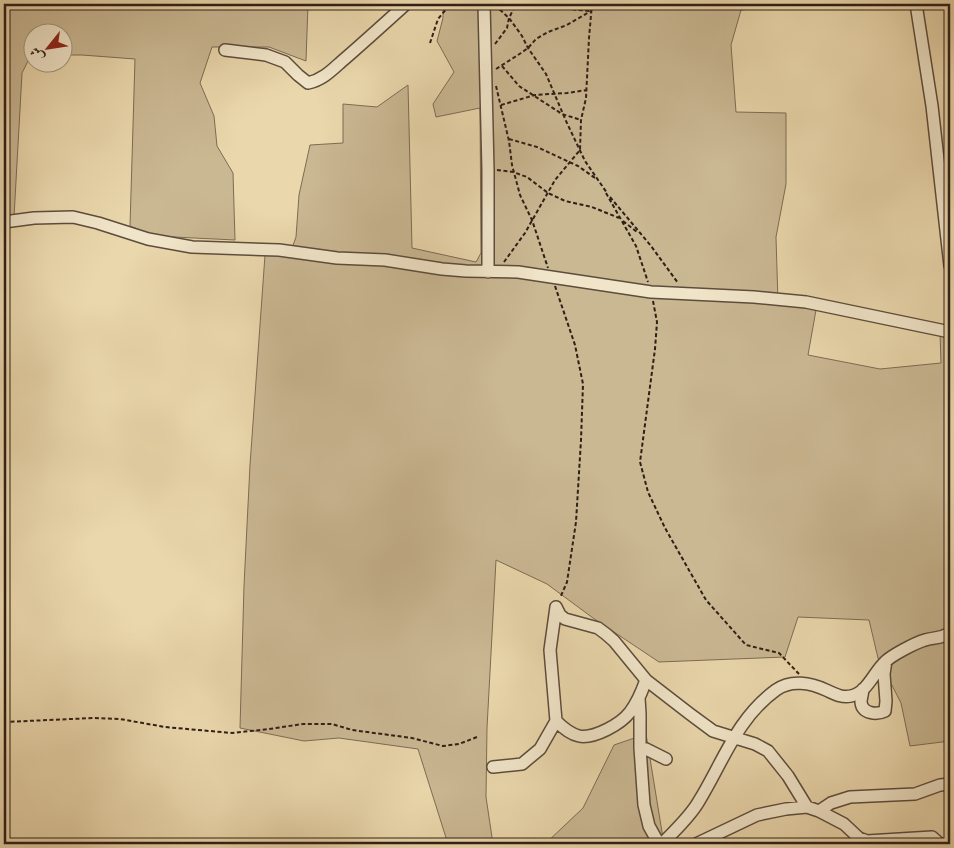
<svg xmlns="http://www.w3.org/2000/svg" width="954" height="848" font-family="'EB Garamond',Amiri,serif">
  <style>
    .green { fill: #cab893; stroke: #7c6c55 }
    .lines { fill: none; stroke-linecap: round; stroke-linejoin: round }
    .minor-casing { stroke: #5d4d3c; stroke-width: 14 }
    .path { stroke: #2e1f17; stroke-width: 2; stroke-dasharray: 4 2.5; stroke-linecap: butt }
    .minor { stroke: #f1e5c9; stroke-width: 11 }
  </style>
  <rect width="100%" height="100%" fill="#ead7ac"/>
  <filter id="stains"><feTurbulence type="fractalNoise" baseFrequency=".004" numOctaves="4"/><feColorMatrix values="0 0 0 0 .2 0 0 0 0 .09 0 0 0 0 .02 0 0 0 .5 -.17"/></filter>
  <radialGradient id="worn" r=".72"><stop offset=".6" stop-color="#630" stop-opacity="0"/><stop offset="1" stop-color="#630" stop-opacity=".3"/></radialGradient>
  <path class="green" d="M4 4H308L306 61 269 47H212L200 83 214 116 217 146 233 173 235 240 154 236 130 226 135 59 82 55H63L62 32H32V55H31L22 73 14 217 4 219Z
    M443 4H784V6L741 10 731 45 736 112 786 113V184L776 237 778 302 816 310 808 355 880 369 941 363 940 333 950 341V741L910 746 901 703 878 658 869 620 798 617 785 657 659 662 593 618 547 584 496 560 487 728 486 797 493 844H448L418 749 339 738 304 741 240 728 244 586 250 465 265 255 290 254 296 237 299 195 310 145 343 143V104L377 107 408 85 412 248 476 262 481 253 480 108 436 117 433 104 454 72 437 41 443 18Z
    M646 734 664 844H507H545L583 808 614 745Z"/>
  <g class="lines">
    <defs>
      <path id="minor" d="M484 4 488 170V272
        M916 4 932 106 950 266
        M225 50 266 55 285 62 298 75 308 83C322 80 331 71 341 62 363 43 385 23 406 4
        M4 222 34 218 73 217 98 223 148 239 192 247 279 250 337 258 385 260 442 269 466 271 518 272 651 292 754 297 806 302 950 332
        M556 607 560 615 565 619 598 628 606 634 614 641 646 680 690 714 713 731 755 744 768 751 788 776 807 807
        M556 607 550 650 556 721C562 727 570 734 579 736 594 739 621 724 630 712 638 702 642 691 646 680
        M863 689C863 693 861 698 861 702 862 714 877 715 885 711L886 701 884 674 886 661
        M639 698 640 714V748L646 749 666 759
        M640 748 644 805 649 826 659 844
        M493 767 522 764 540 749 556 721
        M819 811 831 803 850 797 915 794 940 785 950 784
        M662 844C675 830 690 817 699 801 723 762 737 718 776 690 791 679 811 683 826 690 835 694 841 698 851 696 867 693 874 672 885 662 892 655 915 643 925 640 935 637 940 639 950 633
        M696 844 757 815 786 809 807 807 819 811 844 824 859 838 867 841 932 837 940 844"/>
    </defs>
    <use href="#minor" class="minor-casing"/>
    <path class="path" d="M527 4 549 7 589 11
      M494 7 498 8 509 18 522 36 528 48 546 74 566 121 585 161 607 193
      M498 8 519 4
      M430 43 438 19 448 7 475 5
      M495 44 507 28 509 18 516 4
      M502 66 519 86 562 114 581 120
      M496 69 521 53 528 48 536 39 548 32 567 25 591 11
      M496 86 509 141 512 165 520 195 532 220 548 268
      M501 105 535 95 567 93 587 90
      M509 139 537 147 578 166 595 178
      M497 170 513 172 527 177 548 193 565 201 592 207 619 218
      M606 193 636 246 648 282
      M610 197 651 246 678 283
      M623 221 637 232
      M504 262 525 233 555 180 580 150 581 120 586 98 589 38 592 4
      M555 286 575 345 583 384 581 440 576 522 567 582 560 598
      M653 301 657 322 655 349 640 462 648 492 665 528 706 600 746 645 779 653 799 674
      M4 722 94 718 120 719 165 727 232 733 269 729 303 724H332L352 730 412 738 443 746 459 744 477 737"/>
    <use href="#minor" class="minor"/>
  </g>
  <rect width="954" height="848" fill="none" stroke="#ead7ac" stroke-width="20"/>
  <rect x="5" y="5" width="944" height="838" fill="none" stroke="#2e1f17" stroke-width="2.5"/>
  <rect x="10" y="10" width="934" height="828" fill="none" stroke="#2e1f17"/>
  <g transform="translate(48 48) rotate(240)"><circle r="24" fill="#f1e5c9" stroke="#a39682"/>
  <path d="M0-4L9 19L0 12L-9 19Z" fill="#8f2418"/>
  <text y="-8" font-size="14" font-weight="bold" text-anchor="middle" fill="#2e1f17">ش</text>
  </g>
  <rect width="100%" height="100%" filter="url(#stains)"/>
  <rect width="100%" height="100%" fill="url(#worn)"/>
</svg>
